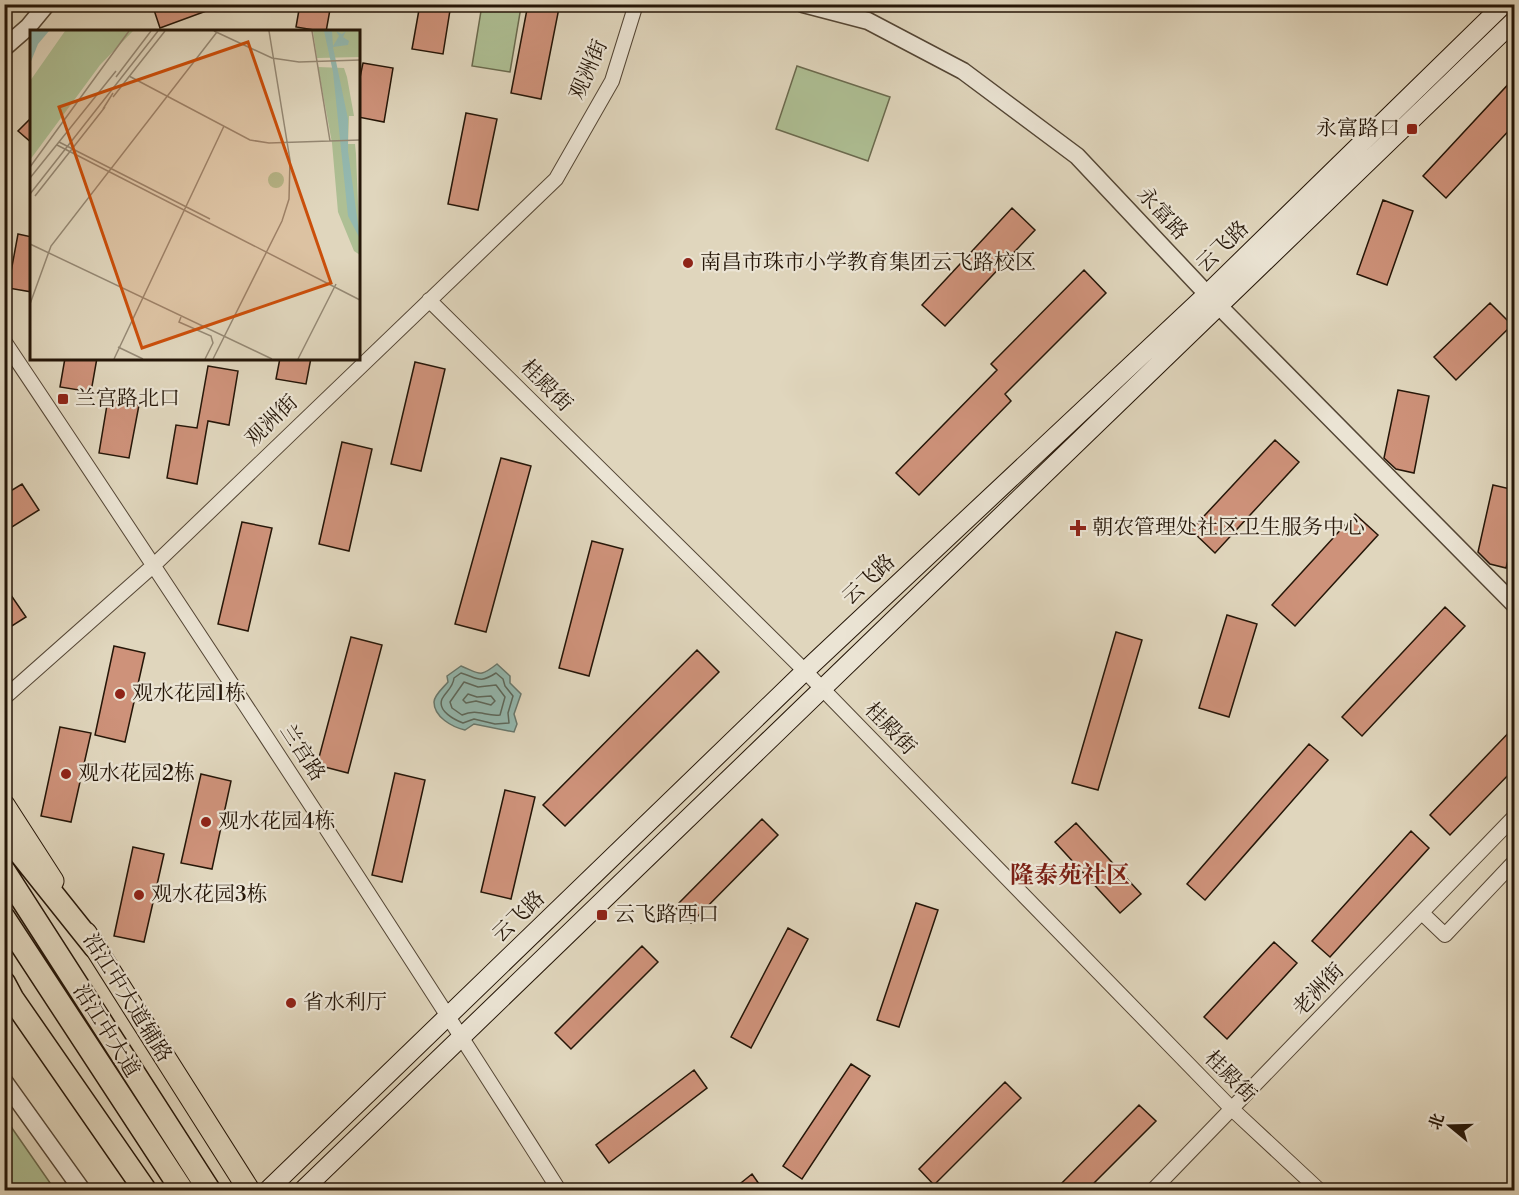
<svg xmlns="http://www.w3.org/2000/svg" width="1519" height="1195" font-family="'Libre Bodoni','Noto Serif SC',serif">
  <style>
    .green { fill: #aebf94; stroke: #6a6a4e; stroke-width: 1.5 }
    .water { fill: #94b9b0; stroke: #68786d; stroke-width: 1.5 }
    .lines { fill: none; stroke-linecap: round; stroke-linejoin: round }
    .shore { stroke: #5c685c; stroke-width: 1.5 }
    .building { fill: #ce927a; stroke: #251608; stroke-width: 1.5 }
    .minor-casing { stroke: #544635; stroke-width: 16 }
    .tertiary-casing { stroke: #544635; stroke-width: 19 }
    .secondary-casing { stroke: #251608; stroke-width: 20 }
    .primary-casing { stroke: #251608; stroke-width: 23 }
    .trunk-casing { stroke: #251608; stroke-width: 25 }
    .minor { stroke: #ebe4d4; stroke-width: 14 }
    .tertiary { stroke: #ebe4d4; stroke-width: 16 }
    .secondary { stroke: #ebe4d4; stroke-width: 18 }
    .primary { stroke: #e0d6bd; stroke-width: 21 }
    .trunk { stroke: #e0d6bd; stroke-width: 22 }
    .poi-dot { fill: #8f2418; stroke: #ebe4d4; stroke-width: 2 }
    .labels { text-anchor: middle; dominant-baseline: central; stroke-width: 4.5; stroke-linejoin: round; paint-order: stroke }
    .street-label { font-size: 21px; fill: #251608; stroke: #ebe4d4 }
    .poi-label { font-size: 21px; fill: #251608; stroke: #ebe4d4; text-anchor: start }
    .quarter-label { font-size: 24px; font-weight: bold; fill: #7a1f14; stroke: #ebe4d4 }
    .inset-road { fill: none; stroke: #958975; stroke-width: 1.5 }
    .view { fill: #cb4f0b; fill-opacity: 0.15; stroke: #cb4f0b; stroke-width: 3 }
    .inset-edge { fill: none; stroke: #251608; stroke-width: 3 }
  </style>
  <rect width="100%" height="100%" fill="#e0d6bd"/>
  <filter id="stains"><feTurbulence type="fractalNoise" baseFrequency=".00333" numOctaves="4"/><feColorMatrix values="0 0 0 0 .2 0 0 0 0 .09 0 0 0 0 .02 0 0 0 .5 -.17"/></filter>
  <radialGradient id="worn" r=".72"><stop offset=".6" stop-color="#630" stop-opacity="0"/><stop offset="1" stop-color="#630" stop-opacity=".3"/></radialGradient>
  <path class="green" d="M482 5H506L521 7 510 72 472 66Z
    M797 66 890 97 868 161 776 129Z
    M5 1118 55 1190H5Z"/>
  <path class="water" d="M497 664 510 676V683L521 694 514 714 517 724 514 732 474 724 465 730C452 727 434 717 434 702 434 695 444 687 448 682L447 676 461 666C481 674 479 678 497 664Z"/>
  <g class="lines">
    <path class="shore" d="M461 673C478 678 479 684 496 673L503 679 505 686 513 696 508 713 509 723 495 724 474 719 463 723C455 720 437 711 442 699 446 691 453 688 454 678Z
      M464 682 478 687 496 685 505 697 500 715C486 717 478 708 462 715L452 708 450 702Z
      M468 694 477 697 491 696 495 701 491 705 476 701 466 703 463 700Z"/>
  </g>
  <path class="building" d="M152 4H220V6L160 28Z
    M300 4H331L326 32 296 27Z
    M420 4H451L443 54 412 49Z
    M528 4 559 8 541 99 511 93Z
    M363 63 393 68 384 122 358 117V87Z
    M1515 77V124L1446 198 1423 176Z
    M466 113 497 119 478 210 448 204Z
    M32 117V143L18 131Z
    M1383 200 1413 211 1387 285 1357 274Z
    M1012 208 1035 230 945 326 922 305Z
    M18 234 32 237V292L8 288Z
    M1084 270 1106 293 1005 394 1011 401 919 495 896 473 997 370 991 364Z
    M1490 303 1512 325 1456 380 1434 357Z
    M65 358H97L91 392 60 387Z
    M280 358H311L306 384 276 379Z
    M415 362 445 369 421 471 391 464Z
    M208 366 238 371 229 425 208 421 197 484 167 478 176 425 197 428Z
    M1398 390 1429 396 1414 473 1396 469 1384 458Z
    M108 399 139 405 129 458 99 453Z
    M1275 440 1299 462 1215 553 1191 530Z
    M342 442 372 449 349 551 319 544Z
    M501 458 531 466 486 632 455 624Z
    M22 484 39 510 4 532V495Z
    M1493 485 1515 490V533L1506 568 1490 564 1478 552Z
    M1355 514 1378 535 1295 626 1272 605Z
    M242 522 272 528 248 631 218 624Z
    M592 541 623 549 589 676 559 668Z
    M4 585 26 617 4 631Z
    M1445 607 1465 626 1362 736 1342 717Z
    M1227 615 1257 624 1229 717 1199 708Z
    M1116 632 1142 640 1098 790 1072 783Z
    M351 637 382 645 348 773 317 765Z
    M114 646 145 653 125 742 95 735Z
    M697 650 719 672 565 826 543 805Z
    M1515 726V768L1450 835 1430 815Z
    M60 727 91 733 71 822 41 816Z
    M1309 744 1328 760 1205 900 1187 884Z
    M395 773 425 780 402 882 372 875Z
    M201 774 231 781 212 869 181 863Z
    M505 790 535 797 511 899 481 892Z
    M762 819 778 835 691 923 675 907Z
    M1076 823 1141 894 1120 913 1055 842Z
    M1411 831 1429 848 1330 957 1312 941Z
    M133 847 164 854 144 942 114 936Z
    M916 903 938 910 899 1027 877 1020Z
    M788 928 808 939 751 1048 731 1037Z
    M1274 942 1297 963 1227 1039 1204 1017Z
    M642 946 658 962 571 1049 555 1033Z
    M851 1064 870 1076 802 1179 783 1166Z
    M694 1070 707 1088 609 1163 596 1145Z
    M1005 1082 1021 1098 934 1185 919 1169Z
    M1139 1105 1156 1121 1086 1191H1054Z
    M752 1174 764 1191H731Z"/>
  <g class="lines">
    <defs>
      <path id="minor" d="M429 300 805 671 1233 1110 1319 1190
        M4 341C192 622 378 905 559 1190
        M4 698 154 565 556 179 612 81 636 4
        M1422 913 1445 935 1514 862
        M1153 1190 1514 817"/>
      <path id="tertiary" d="M803 4 868 21 963 71 1077 156 1207 294 1514 604
        M4 48 28 27 47 4
        M4 1081 82 1190"/>
      <path id="secondary" d="M268 1190 805 671 1207 294 1504 4
        M303 1190 1514 21"/>
      <path id="primary" d="M4 805 53 881
        M86 933 249 1190"/>
      <path id="trunk" d="M4 833 95 947
        M4 871 209 1190
        M4 918 182 1190
        M4 983 12 998 145 1190"/>
    </defs>
    <use href="#minor" class="minor-casing"/>
    <use href="#tertiary" class="tertiary-casing"/>
    <use href="#secondary" class="secondary-casing"/>
    <use href="#primary" class="primary-casing"/>
    <use href="#trunk" class="trunk-casing"/>
    <use href="#minor" class="minor"/>
    <use href="#tertiary" class="tertiary"/>
    <use href="#secondary" class="secondary"/>
    <use href="#primary" class="primary"/>
    <use href="#trunk" class="trunk"/>
  </g>
  <g class="poi-dot">
    <rect x="1406" y="123" width="12" height="12" rx="3"/>
    <circle cx="688" cy="263" r="6"/>
    <rect x="57" y="393" width="12" height="12" rx="3"/>
    <path d="M1075 519h6v6h6v6h-6v6h-6v-6h-6v-6h6z"/>
    <circle cx="120" cy="694" r="6"/>
    <circle cx="66" cy="774" r="6"/>
    <circle cx="206" cy="822" r="6"/>
    <circle cx="139" cy="895" r="6"/>
    <rect x="596" y="909" width="12" height="12" rx="3"/>
    <circle cx="291" cy="1003" r="6"/>
  </g>
  <g class="labels">
    <g class="street-label">
      <text transform="translate(589 70) rotate(-66)">观洲街</text>
      <text transform="translate(1162 214) rotate(47)">永富路</text>
      <text transform="translate(1223 247) rotate(-44)">云飞路</text>
      <text transform="translate(546 386) rotate(45)">桂殿街</text>
      <text transform="translate(272 421) rotate(-44)">观洲街</text>
      <text transform="translate(869 580) rotate(-43)">云飞路</text>
      <text transform="translate(890 729) rotate(46)">桂殿街</text>
      <text transform="translate(302 753) rotate(57)">兰宫路</text>
      <text transform="translate(519 917) rotate(-44)">云飞路</text>
      <text transform="translate(1319 990) rotate(-46)">老洲街</text>
      <text transform="translate(127 998) rotate(58)">沿江中大道辅路</text>
      <text transform="translate(106 1031) rotate(58)">沿江中大道</text>
      <text transform="translate(1230 1077) rotate(45)">桂殿街</text>
    </g>
    <g class="poi-label">
      <text x="1400" y="129" text-anchor="end">永富路口</text>
      <text x="700" y="263">南昌市珠市小学教育集团云飞路校区</text>
      <text x="75" y="399">兰宫路北口</text>
      <text x="1092" y="528">朝农管理处社区卫生服务中心</text>
      <text x="132" y="694">观水花园1栋</text>
      <text x="78" y="774">观水花园2栋</text>
      <text x="218" y="822">观水花园4栋</text>
      <text x="151" y="895">观水花园3栋</text>
      <text x="614" y="915">云飞路西口</text>
      <text x="303" y="1003">省水利厅</text>
    </g>
    <g class="quarter-label">
      <text x="1070" y="876">隆泰苑社区</text>
    </g>
  </g>
  <g transform="translate(30 30)">
    <rect width="330" height="330" fill="#e0d6bd"/>
    <path d="M35 1H103L70 35 0 130V51ZM283 1H330V27L287 28ZM288 37 314 38 317 47 324 86H319L318 114H325L326 124 330 225 324 221 308 182 302 113ZM238 150a8 8 0 1 1 16 0a8 8 0 1 1-16 0Z" fill="#aebf94"/>
    <path d="M0 1H19L8 14 0 34ZM294 1H302L303 16 309 6 306 1 312 4 316 1 313 7 319 11 318 15 303 17 318 89V121L330 209 318 186 303 42Z" fill="#94b9b0"/>
    <path class="inset-road" d="M184 1 242 28 269 32 330 30M282 1 300 111M99 46 220 110 239 113 330 110M86 47 121 1M83 67 135 1M73 79 83 63M29 112 180 189M27 115 330 270M0 137 99 1M0 148 86 41M0 164 128 1M5 166 75 77M0 214 242 329M0 274 21 216 187 2M151 287 149 292 181 306 183 313 175 329M88 317 113 329M84 329 194 96M183 329 252 191 259 169 260 130 239 1M268 329 306 254"/>
    <path class="view" d="M218 12 301 253 112 318 29 77Z"/>
    <rect width="330" height="330" class="inset-edge"/>
  </g>
  <rect width="1519" height="1195" fill="none" stroke="#e0d6bd" stroke-width="24"/>
  <rect x="6" y="6" width="1507" height="1183" fill="none" stroke="#251608" stroke-width="3"/>
  <rect x="12" y="12" width="1495" height="1171" fill="none" stroke="#251608" stroke-width="1.5"/>
  <g transform="translate(1450 1126) rotate(289)" stroke="#ebe4d4" stroke-width="4.5" paint-order="stroke">
  <path d="M0-4.5L10 22L0 15L-10 22Z" fill="#251608"/>
  <text y="-9" font-size="16" font-weight="bold" text-anchor="middle" fill="#251608">北</text>
  </g>
  <rect width="100%" height="100%" filter="url(#stains)"/>
  <rect width="100%" height="100%" fill="url(#worn)"/>
</svg>
